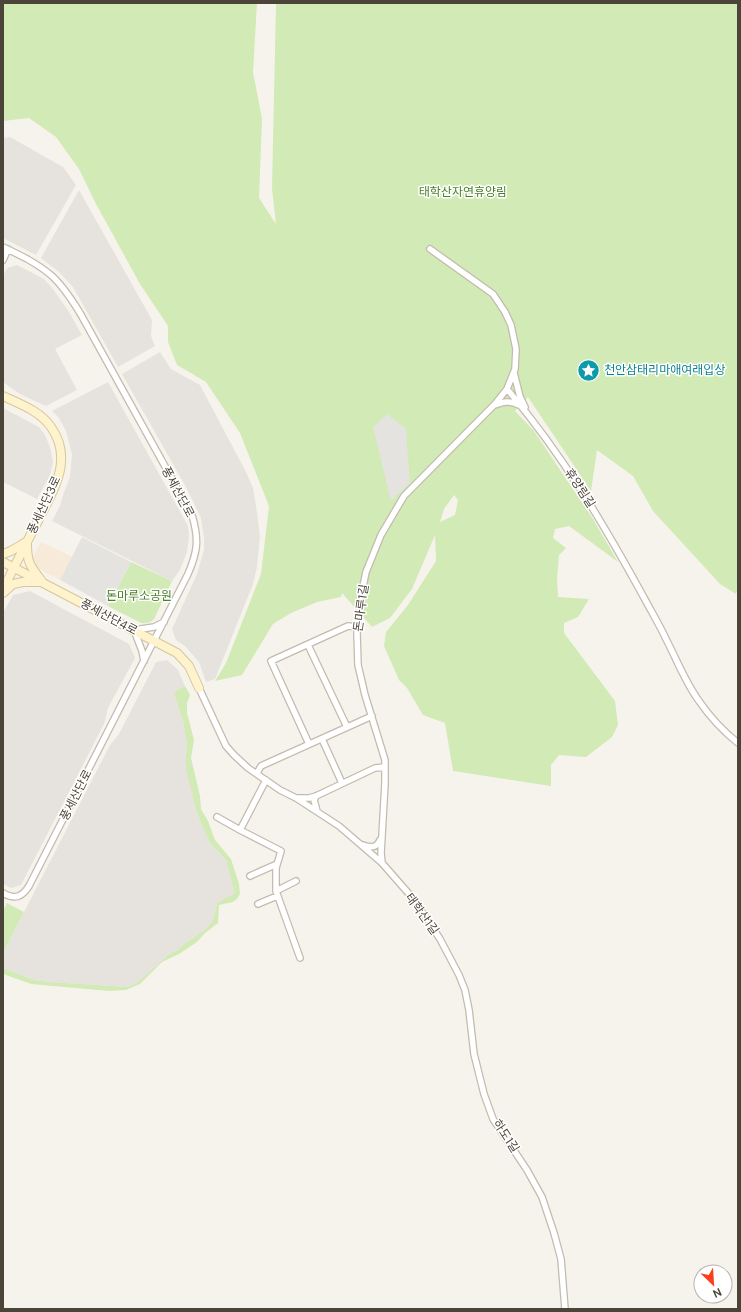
<svg xmlns="http://www.w3.org/2000/svg" width="741" height="1312" font-family="'DM Sans','Noto Sans KR',sans-serif">
  <style>
    .commercial { fill: #f7ead8 }
    .industrial { fill: #e6e2dd }
    .green { fill: #d2eab5; fill-rule: evenodd }
    .parking { fill: #e5e3e0 }
    .lines { fill: none; stroke-linecap: round; stroke-linejoin: round }
    .street-casing { stroke: #c2bbae; stroke-width: 8 }
    .secondary-casing { stroke: #d6c79b; stroke-width: 10 }
    .street { stroke: #fff; stroke-width: 5.5 }
    .secondary { stroke: #fff3cd; stroke-width: 8 }
    .labels { text-anchor: middle; dominant-baseline: central; stroke-width: 3; stroke-linejoin: round; paint-order: stroke }
    .park-label { font-size: 12px; fill: #4a7f2a; stroke: #fff }
    .culture-label { font-size: 12px; fill: #0d838f; stroke: #fff; text-anchor: start }
    .street-label { font-size: 12px; fill: #4b4439; stroke: #fff }
  </style>
  <rect width="100%" height="100%" fill="#f6f3ec"/>
  <path class="commercial" d="M41 542 72 557 60 580 36 567 33 557Z"/>
  <path class="industrial" d="M10 137 63 167 76 185 36 255 3 238V138Z
    M79 190 152 320 151 336 155 346 118 367 73 287 59 272 41 258Z
    M17 265 44 279 53 289 69 312 82 335 55 349 77 390 46 406 20 394 3 382V276L7 268Z
    M160 352 171 369 200 385 246 472 253 488 256 506 260 537 257 567 253 584 215 679 206 682 199 662 185 646 176 640 172 629 197 574 204 550V538L201 518 186 487 122 374Z
    M108 382 188 526 189 538 187 552 180 570 172 581 52 521 60 506 63 495 70 477 72 454 66 431 59 418 52 411Z
    M3 408 39 427 45 435 50 447 53 462 50 475 37 499 3 482Z
    M30 591 129 644 135 658 108 708 104 724 21 885 11 888 3 884V613L13 595Z
    M167 660 178 670 185 686 177 690 174 694 183 721 187 745 186 754 195 807 202 826 210 843 226 860 236 893 217 903 213 920 207 928 189 941 185 943 179 949 168 955 137 983 128 987 49 982 34 980 3 968V953L110 745 119 734 156 662Z"/>
  <path class="green" d="M3 3H257L253 72 262 119 259 198 276 224 272 189 276 3H738V587L736 594 720 584 653 511 633 476 597 450 591 491 528 397 515 411 534 431 593 519 618 562 569 526 555 529 553 538 566 548 559 555 557 579 558 597 589 599 578 617 564 623V633L615 701 618 725 612 737 586 757 559 755 551 765V786L453 771 445 723 423 715 407 688 399 680 384 646 386 632 408 605 436 561 435 535 412 589 390 618 372 627 342 593 341 597 317 602 291 613 273 624 242 675 215 681 226 663 261 574 269 506 240 433 206 382 177 365 168 342V326L140 284 95 202 79 169 56 137 29 118 3 121ZM454 495 458 500 455 515 440 522 444 509Z
    M131 562 172 581 154 619C150 623 146 624 141 623L108 606Z
    M185 686 190 695 187 703V713L194 740 191 758 200 796 201 809 208 821 215 840 231 859 239 884 240 894 237 899 233 902 219 905 218 923 204 934 197 942 179 954 162 962 140 984 126 990 109 991 31 984 3 974V968L34 980 49 982 128 987 137 983 168 955 179 949 185 943 189 941 207 928 213 920 217 903 235 893 226 860 210 843 202 826 195 807 192 792 186 770V754L187 745 183 721 174 694 177 690Z
    M7 903 24 912 3 953V911Z"/>
  <path class="parking" d="M387 414 406 429 410 483 391 501 373 427Z
    M82 537 131 562 108 606 60 580Z"/>
  <g class="lines">
    <defs>
      <path id="street" d="M3 247C20 255 37 263 52 276 63 286 72 300 80 313L192 515C199 539 198 551 188 574L29 886C22 897 15 900 3 893
        M430 249 493 294 505 312 511 325 516 349 515 369 507 389C564 456 606 528 648 605 654 616 661 628 666 639 677 660 685 682 699 701 710 717 723 731 738 743
        M3 260 8 249
        M514 373 520 397 525 407
        M507 389 495 404 404 496 381 535 366 572 360 601 357 633 358 665 365 695 385 760V783L381 853 382 863 410 895 423 913 440 939 459 975 465 990 469 1010 474 1054 484 1094 493 1119 527 1170 542 1197 554 1233 561 1259 565 1309
        M495 405C503 402 510 400 519 405
        M308 645 347 727
        M144 661 142 651 134 630 154 627 164 622
        M199 688 226 746 234 755 248 768 280 790 296 798 339 826 382 863
        M322 739 342 783
        M309 744 271 661 348 626 357 627
        M257 773 261 766 372 716
        M266 780 240 830 281 851 276 868V891L300 958
        M316 796 314 800 317 811
        M296 798H309L316 796 375 768 385 767
        M217 817 240 830
        M363 845C371 848 377 848 380 840
        M250 876 277 864
        M276 891 296 881
        M258 904 277 896"/>
      <path id="secondary" d="M3 396C20 404 40 411 51 427 58 437 62 450 61 462 60 482 47 502 38 521 26 543 15 566 3 589
        M27 544C27 562 30 566 41 580
        M3 554 11 551 26 542
        M3 562 177 653 189 666 199 688
        M3 593 13 584 23 582H39"/>
    </defs>
    <use href="#street" class="street-casing"/>
    <use href="#secondary" class="secondary-casing"/>
    <use href="#street" class="street"/>
    <use href="#secondary" class="secondary"/>
  </g>
  <defs>
    <symbol id="sight-disc" viewBox="-11 -11 22 22"><circle r="9.5" fill="#0f9aa8" stroke="#fff"/><path d="M0-6L1.8-2.2L6-1.7L2.9 1.2L3.7 5.4L0 3.3L-3.7 5.4L-2.9 1.2L-6-1.7L-1.8-2.2Z" fill="#fff"/></symbol>
  </defs>
  <g fill-rule="evenodd">
    <use href="#sight-disc" x="576" y="358" width="25" height="25"/>
  </g>
  <g class="labels">
    <g class="park-label">
      <text x="463" y="192">태학산자연휴양림</text>
      <text x="139" y="596">돈마루소공원</text>
    </g>
    <g class="culture-label">
      <text x="604" y="370">천안삼태리마애여래입상</text>
    </g>
    <g class="street-label">
      <text transform="translate(580 488) rotate(57)">휴양림길</text>
      <text transform="translate(178 492) rotate(62)">풍세산단로</text>
      <text transform="translate(44 505) rotate(-65)">풍세산단3로</text>
      <text transform="translate(361 608) rotate(-82)">돈마루1길</text>
      <text transform="translate(109 617) rotate(28)">풍세산단4로</text>
      <text transform="translate(76 795) rotate(-63)">풍세산단로</text>
      <text transform="translate(422 914) rotate(54)">태학산1길</text>
      <text transform="translate(506 1136) rotate(57)">하도1길</text>
    </g>
  </g>
  <rect width="741" height="1312" fill="none" stroke="#4b4439" stroke-width="8"/>
  <g transform="translate(713 1284) rotate(155)"><circle r="19" fill="#ffffff" stroke="#b7b4b0"/>
  <path d="M0-3L7 15L0 10L-7 15Z" fill="#fc3f1d"/>
  <text y="-6" font-size="11" font-weight="bold" text-anchor="middle" fill="#4b4439">N</text>
  </g>
</svg>
